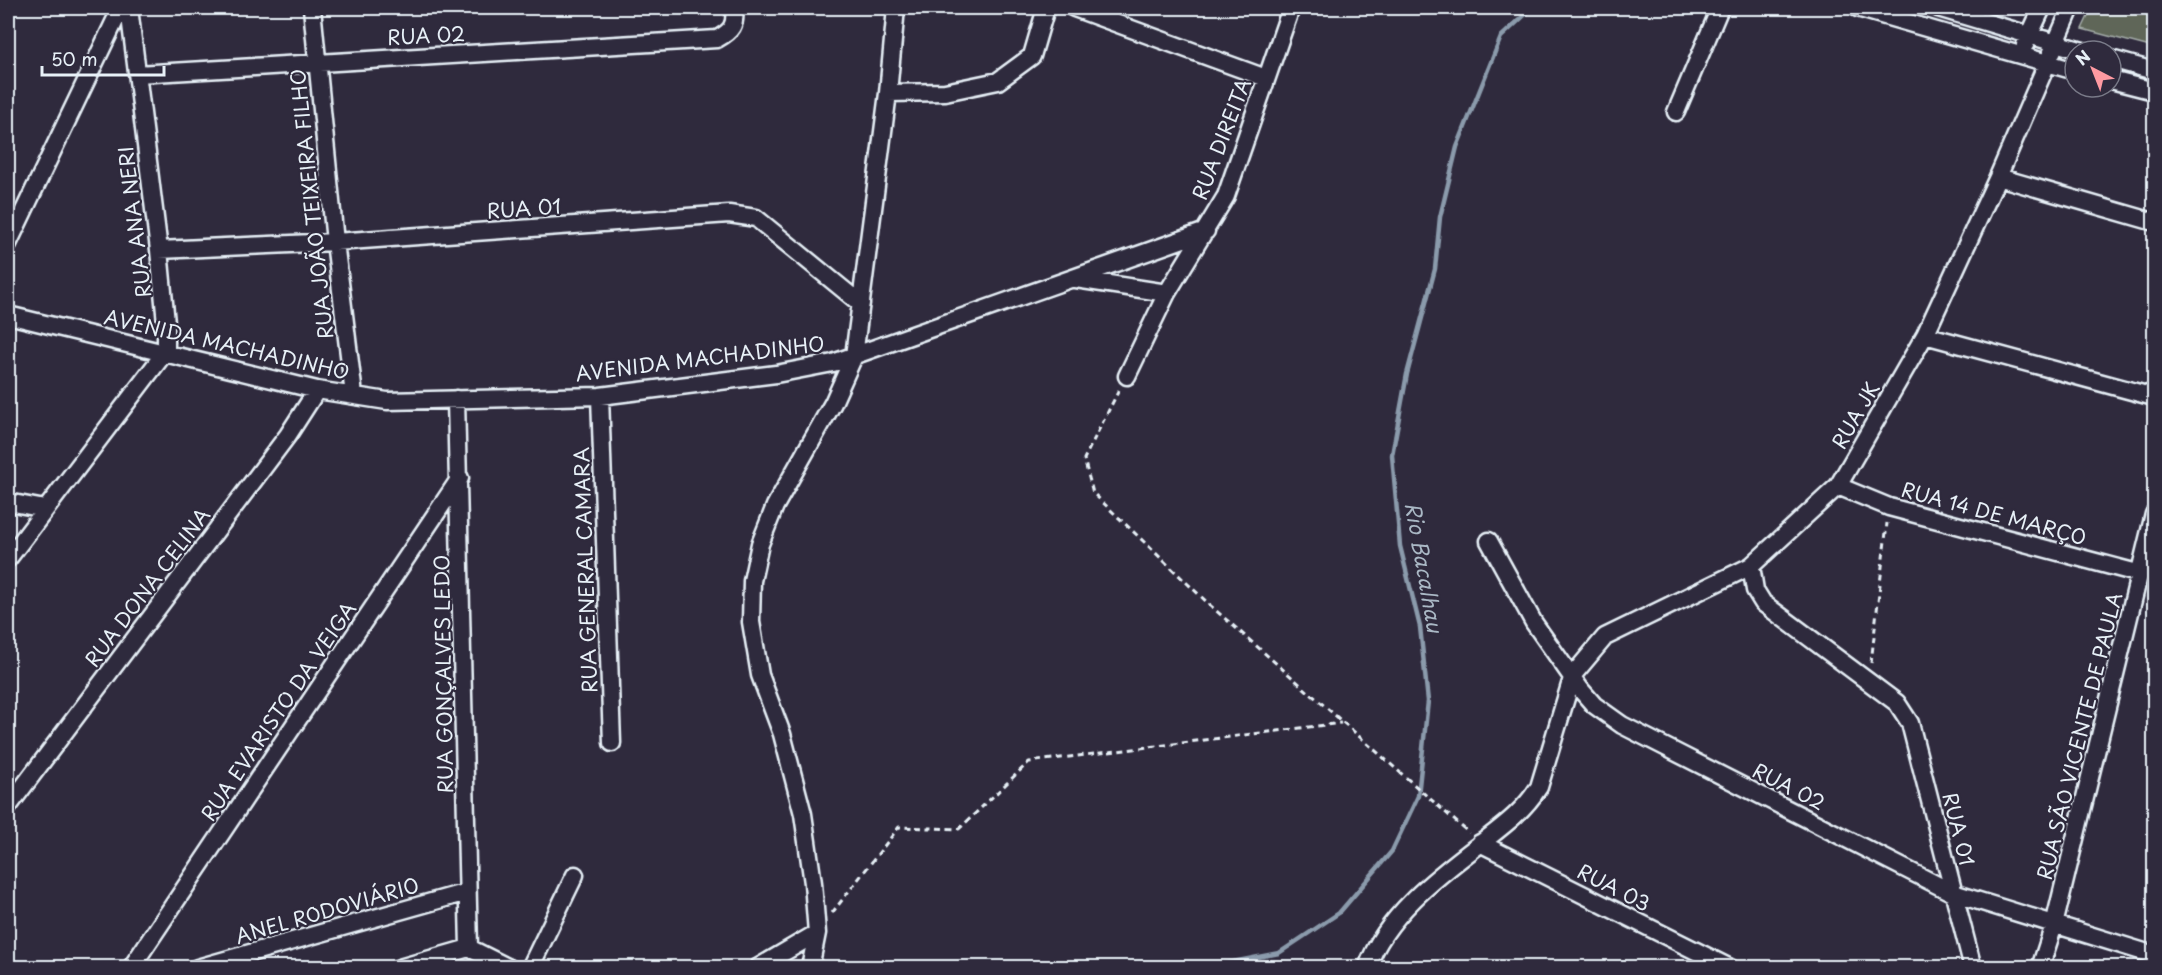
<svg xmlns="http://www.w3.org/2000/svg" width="2162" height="975" font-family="'Playpen Sans',sans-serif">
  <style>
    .green { fill: #5f6659; stroke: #a4aca8; stroke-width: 1.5 }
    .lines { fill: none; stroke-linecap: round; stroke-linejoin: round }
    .stream { stroke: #8b9bac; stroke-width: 4.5 }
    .minor-casing { stroke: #e8f1f8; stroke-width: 21 }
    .path { stroke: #e8f1f8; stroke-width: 3; stroke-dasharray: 6 4.5; stroke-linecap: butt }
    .minor { stroke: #2f2a3d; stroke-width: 16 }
    .labels { text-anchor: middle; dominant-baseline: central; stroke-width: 4.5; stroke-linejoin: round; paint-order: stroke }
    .street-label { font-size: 20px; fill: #e8f1f8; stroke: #2f2a3d }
    .water-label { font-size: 21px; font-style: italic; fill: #aab8c5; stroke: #2f2a3d }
  </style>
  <rect width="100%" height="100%" fill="#2f2a3d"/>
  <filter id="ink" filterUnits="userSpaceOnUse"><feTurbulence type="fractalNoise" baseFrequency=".0167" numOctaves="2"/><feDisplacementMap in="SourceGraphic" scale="12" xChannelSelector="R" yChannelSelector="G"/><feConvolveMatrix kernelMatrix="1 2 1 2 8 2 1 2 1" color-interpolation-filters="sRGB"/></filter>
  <g filter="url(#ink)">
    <path class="green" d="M2092 8H2154V48L2082 29Z"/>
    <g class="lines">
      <path class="stream" d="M1202 968 1279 953 1339 913 1392 851 1418 796 1428 701 1420 627 1400 546 1392 455 1407 374 1435 269 1440 217 1457 147 1501 37 1532 8"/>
      <defs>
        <path id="minor" d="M312 8 335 242 354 395
          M1074 8 1266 78
          M1857 8 2075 71
          M1938 8 2083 51
          M2025 45 2042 8
          M2111 59 2154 71
          M137 74 717 39C732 31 736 25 734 8
          M2111 80 2154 91
          M888 93 945 92 998 81 1032 56 1046 8
          M1676 112 1720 8
          M1998 177 2154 222
          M8 244 121 8
          M159 250 335 242 729 214 756 218 861 304
          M1076 279 1167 293
          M8 315 317 390 387 401 600 396 776 374 833 363 1206 231
          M1925 335 2154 397
          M1127 376 1167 293 1226 196 1291 8
          M600 396 612 743
          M456 399 469 948
          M1838 486 1889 507 2141 574
          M8 502 45 509
          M1489 541 1534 623 1581 690 1594 705 1622 725 1953 893 2154 955
          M8 559 166 351V323L159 250 129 8
          M1751 566 1755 590 1763 603 1897 703 1910 723 1973 968
          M8 807 288 435 317 390
          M1480 843 1730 968
          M131 968 460 478
          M197 968 467 892
          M399 968 469 948 509 968
          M530 968 575 875
          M757 968 817 933
          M810 968 817 933 813 883 803 814 782 734 760 675 751 622 752 581 760 544 775 506 833 403 854 356 888 93 896 8
          M1367 968C1385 916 1438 876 1480 844 1503 826 1523 812 1539 787L1573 675 1605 637 1751 566 1838 486 1925 335 1998 177 2071 8
          M2040 968 2054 925 2154 514"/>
      </defs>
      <use href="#minor" class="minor-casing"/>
      <path class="path" d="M1119 390 1084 459 1093 493 1212 607 1469 833
        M1871 663 1887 523
        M832 913 899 827 959 829 1029 762 1341 723"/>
      <use href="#minor" class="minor"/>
    </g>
  </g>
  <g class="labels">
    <g class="street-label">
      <text transform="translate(426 35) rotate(-3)">RUA 02</text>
      <text transform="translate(1221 139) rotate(-69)">RUA DIREITA</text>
      <text transform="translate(311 204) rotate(-96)">RUA JOÃO TEIXEIRA FILHO</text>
      <text transform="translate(524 208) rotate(-4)">RUA 01</text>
      <text transform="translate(134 222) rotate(-97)">RUA ANA NERI</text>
      <text transform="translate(227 344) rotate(13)">AVENIDA MACHADINHO</text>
      <text transform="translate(700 358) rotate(-7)">AVENIDA MACHADINHO</text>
      <text transform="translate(1855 415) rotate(-60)">RUA JK</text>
      <text transform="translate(1994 513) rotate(15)">RUA 14 DE MARÇO</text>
      <text transform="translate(585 570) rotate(-92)">RUA GENERAL CAMARA</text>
      <text transform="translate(147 587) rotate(-53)">RUA DONA CELINA</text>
      <text transform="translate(443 674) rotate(-91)">RUA GONÇALVES LEDO</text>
      <text transform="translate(278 711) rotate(-56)">RUA EVARISTO DA VEIGA</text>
      <text transform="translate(2079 736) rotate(-76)">RUA SÃO VICENTE DE PAULA</text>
      <text transform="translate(1789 786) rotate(27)">RUA 02</text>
      <text transform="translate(1959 829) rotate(76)">RUA 01</text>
      <text transform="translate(1614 887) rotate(27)">RUA 03</text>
      <text transform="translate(327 910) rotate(-16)">ANEL RODOVIÁRIO</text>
    </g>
    <g class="water-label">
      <text transform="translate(1425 567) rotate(80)">Rio Bacalhau</text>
    </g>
  </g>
  <rect width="2162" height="975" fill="none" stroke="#2f2a3d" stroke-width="30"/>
  <rect x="15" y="15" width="2132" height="945" fill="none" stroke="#e8f1f8" stroke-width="2" filter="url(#ink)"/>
  <g transform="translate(2093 69) rotate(318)"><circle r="28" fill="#2f2a3d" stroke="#797a88" stroke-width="1.5"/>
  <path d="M0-4.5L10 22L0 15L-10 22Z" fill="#ff9aa2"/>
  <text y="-9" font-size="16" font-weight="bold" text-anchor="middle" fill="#e8f1f8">N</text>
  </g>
  <path d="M42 66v9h122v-9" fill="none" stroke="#e8f1f8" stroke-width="3"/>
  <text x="51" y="66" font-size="18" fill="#e8f1f8" stroke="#2f2a3d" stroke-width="4.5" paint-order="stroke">50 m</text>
</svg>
